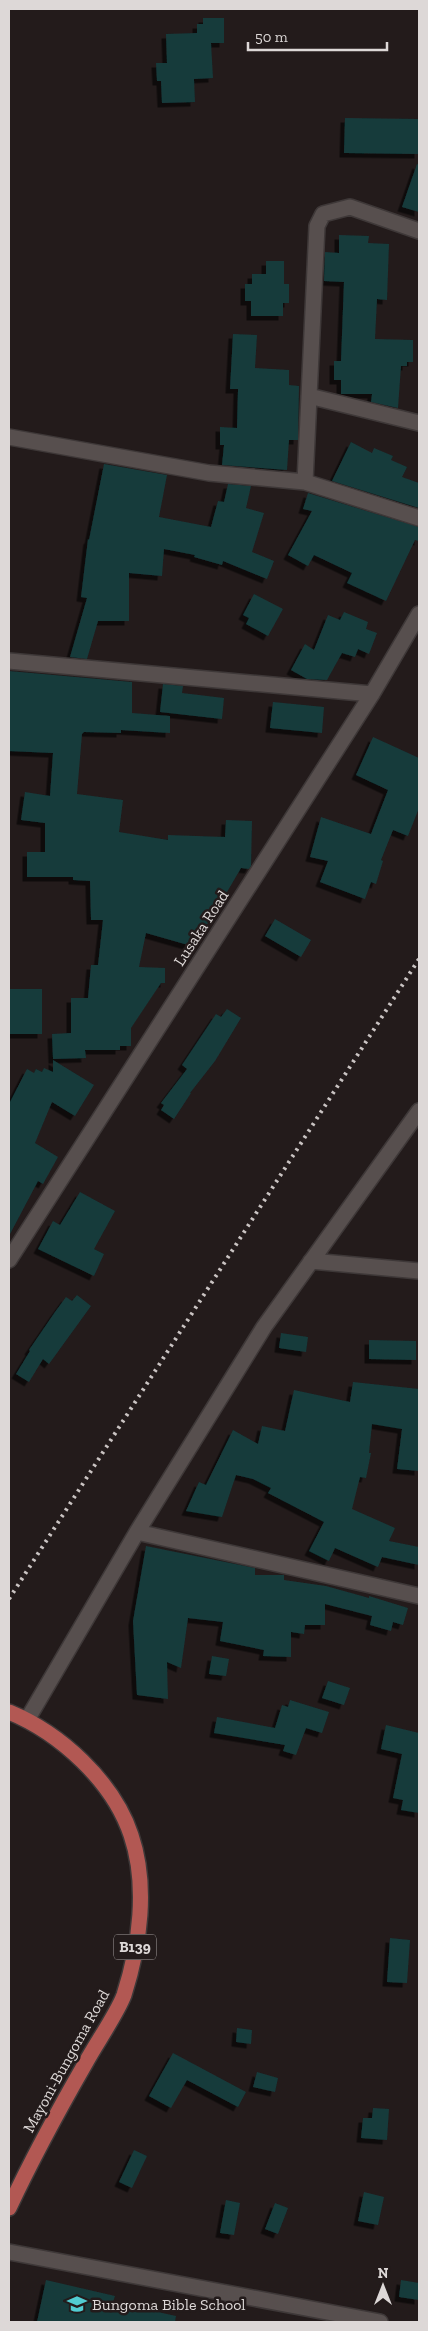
<svg xmlns="http://www.w3.org/2000/svg" width="428" height="2331" font-family="'Zilla Slab',serif">
  <style>
    .building { fill: #163a3b; filter: url(#shadow) }
    .lines { fill: none; stroke-linecap: round; stroke-linejoin: round }
    .minor-casing { stroke: #3e3838; stroke-width: 18 }
    .major-casing { stroke: #3e3838; stroke-width: 18 }
    .minor { stroke: #574f4e; stroke-width: 15 }
    .major { stroke: #b25853; stroke-width: 15 }
    .rail { stroke: #cac4c3; stroke-width: 4; stroke-dasharray: 2.5 5; stroke-linecap: butt }
    .labels { text-anchor: middle; dominant-baseline: central; stroke-width: 5; stroke-linejoin: round; paint-order: stroke }
    .shield { fill: #231b1b; stroke: #a59f9f; stroke-width: 1 }
    .shield-label { font-size: 15px; font-weight: bold; fill: #ddd8d7 }
    .street-label { font-size: 16px; fill: #ddd8d7; stroke: #231b1b }
    .poi-label { font-size: 16px; fill: #ddd8d7; stroke: #231b1b; text-anchor: start }
  </style>
  <defs>
    <filter id="shadow"><feDropShadow dx="-4.5" dy="4.5" stdDeviation="0" flood-color="#0009"/></filter>
  </defs>
  <rect width="100%" height="100%" fill="#231b1b"/>
  <path class="building" d="M203 18H224V43H211L213 78 194 79 195 102 162 103 161 81H157L156 63H167L166 34 197 33V24H203Z
    M345 118 419 119V154L344 153Z
    M417 164 419 165V212L402 207Z
    M339 235 369 236 368 243 389 244 387 300 377 299 375 339 413 340V362H407V366H401L398 408 371 402 372 394H341V380H334V361H341L344 282 324 281 325 252 339 253Z
    M266 261H284V284H289V303H283V316H251V301H245V284H252V274H266Z
    M233 334 257 335 255 368 289 370V385L299 386 298 440H289L287 470 222 465 224 445H220V427L237 428 238 389H230Z
    M351 442 372 453 374 448 393 456 391 460 407 467 402 477 419 483V508L332 481Z
    M104 464 167 475 159 517 211 527 218 501 224 502 228 484 251 486 246 508 264 513 252 552 274 561 267 579 223 561 222 565 194 557 195 555 164 549 162 576 129 573V621H98L87 659 70 657 87 598 81 597 88 539 89 540Z
    M308 493 419 527V541L415 540 386 601 347 583 352 573 314 555 308 566 288 555 312 511 303 509Z
    M254 594 283 609 268 636 246 624 249 618 243 615Z
    M344 612 368 622 366 629 377 633 369 654 358 649 355 657 342 653 327 680 307 679 291 670 305 644 314 650 328 615 340 620Z
    M9 671 132 682V713L170 716V733L121 730V733L84 732 82 734 77 794 123 800 119 832 168 840V835L225 837 226 820 252 821 251 866 249 869 241 868 195 947 146 933 139 967 165 968V983H161L131 1028V1046H120V1050H85L86 1058 53 1059 52 1034 71 1033V998H88L91 965H98L103 920H91L90 881 73 880V877H27V852H45V823L21 820 25 792 50 796 53 753 9 751Z
    M163 684 183 686 182 693 224 698 222 719 160 712Z
    M273 702 324 707 322 733 270 728Z
    M373 737 419 758V808L408 836 393 830 381 860 383 861 376 884 371 882 365 899 320 882 328 861 310 857 321 817 371 834 388 790 356 775Z
    M275 919 311 940 301 957 265 936Z
    M9 989H42V1034H9Z
    M227 1009 241 1018 215 1061 190 1093H191L174 1119 161 1110 164 1105 161 1103 187 1069 182 1065 216 1014 221 1017Z
    M53 1060 94 1085 75 1116 52 1102 35 1143 58 1157 43 1184 38 1181 9 1236V1104L27 1069 34 1073 36 1069 42 1072 44 1068 53 1072Z
    M80 1192 115 1211 94 1249 104 1254 94 1276 38 1249 53 1221 60 1225Z
    M77 1295 91 1306 49 1364 43 1359 29 1382 16 1374 30 1351 29 1350 55 1312 66 1297 72 1301Z
    M281 1333 308 1337 306 1352 279 1348Z
    M369 1340 416 1341V1360L369 1359Z
    M353 1382 419 1389V1471L397 1469 402 1429 372 1424 369 1453H371L366 1478 360 1477 352 1509 395 1528 389 1541 419 1547V1565L382 1557 378 1567 335 1548 329 1561 309 1551 324 1522 268 1493 271 1488 253 1479 236 1475 222 1517 186 1511 199 1482 206 1485 233 1430 258 1444 262 1426 285 1431 294 1390 350 1402Z
    M146 1546 255 1568V1575H284V1580L326 1586 369 1598V1596L408 1608 403 1625 393 1622 391 1631 370 1625 372 1616 325 1604V1625H305L304 1634 291 1632V1657L263 1656 264 1650 220 1641 223 1622 188 1618 181 1668 167 1662 168 1699 137 1695 133 1621Z
    M212 1656 229 1659 226 1676 209 1674Z
    M328 1681 350 1688 344 1705 322 1698Z
    M290 1700 329 1712 322 1733 306 1728 296 1755 283 1751 285 1745 214 1733 217 1717 275 1728 282 1705 288 1707Z
    M386 1725 419 1733V1813L401 1810 403 1800 393 1798 402 1754 381 1749Z
    M390 1938 410 1940 407 1983 387 1982Z
    M237 2028 252 2030 251 2044 236 2042Z
    M173 2053 246 2092 238 2107 187 2080 171 2108 149 2096Z
    M257 2072 278 2078 275 2092 253 2087Z
    M373 2108 389 2109 387 2140 361 2138 363 2118H372Z
    M134 2150 147 2156 132 2188 119 2182Z
    M364 2192 384 2197 378 2225 358 2221Z
    M226 2200 240 2203 234 2235 220 2233Z
    M275 2203 288 2208 278 2234 265 2229Z
    M46 2280 115 2296 113 2302 176 2316 175 2322H37Z
    M401 2280 419 2283V2300L399 2297Z"/>
  <g class="lines">
    <defs>
      <path id="minor" d="M309 396 419 423
        M9 437 209 473 305 482 419 518
        M305 482 317 226 323 214 350 207 419 231
        M9 661 372 694
        M9 1260 372 694 419 614
        M311 1261 419 1271
        M137 1532 419 1596
        M27 1720 137 1532 264 1327 419 1111
        M9 2252 380 2322"/>
      <path id="major" d="M9 1712C60 1733 113 1781 131 1835 148 1885 140 1945 124 1995 117 2014 95 2045 85 2064 58 2111 32 2159 9 2208"/>
    </defs>
    <use href="#minor" class="minor-casing"/>
    <use href="#major" class="major-casing"/>
    <use href="#minor" class="minor"/>
    <use href="#major" class="major"/>
    <path class="rail" d="M9 1599 419 959"/>
  </g>
  <defs>
    <symbol id="school-bare" viewBox="-9 -9 18 18"><path d="M0-5L7-2L0 1L-7-2ZM-4 1L0 2.5L4 1V4Q0 6-4 4Z" fill="#51ccd1" stroke="#231b1b" stroke-width="2.5" paint-order="stroke"/></symbol>
  </defs>
  <g fill-rule="evenodd">
    <use href="#school-bare" x="63" y="2290" width="28" height="28"/>
  </g>
  <g class="labels">
    <rect class="shield" x="114" y="1934.5" width="42" height="25" rx="4"/>
    <g class="shield-label">
      <text x="135" y="1947">B139</text>
    </g>
    <g class="street-label">
      <text transform="translate(201 928) rotate(-57)">Lusaka Road</text>
      <text transform="translate(66 2061) rotate(-61)">Mayoni-Bungoma Road</text>
    </g>
    <g class="poi-label">
      <text x="92" y="2304">Bungoma Bible School</text>
    </g>
  </g>
  <rect width="428" height="2331" fill="none" stroke="#ddd8d7" stroke-width="20"/>
  <g transform="translate(383 2286)" stroke="#231b1b" stroke-width="4" paint-order="stroke">
  <path d="M0-4L9 19L0 12L-9 19Z" fill="#ddd8d7"/>
  <text y="-8" font-size="14" font-weight="bold" text-anchor="middle" fill="#ddd8d7">N</text>
  </g>
  <path d="M248 42v8h139v-8" fill="none" stroke="#ddd8d7" stroke-width="2.5"/>
  <text x="255" y="42" font-size="15" fill="#ddd8d7" stroke="#231b1b" stroke-width="4" paint-order="stroke">50 m</text>
</svg>
